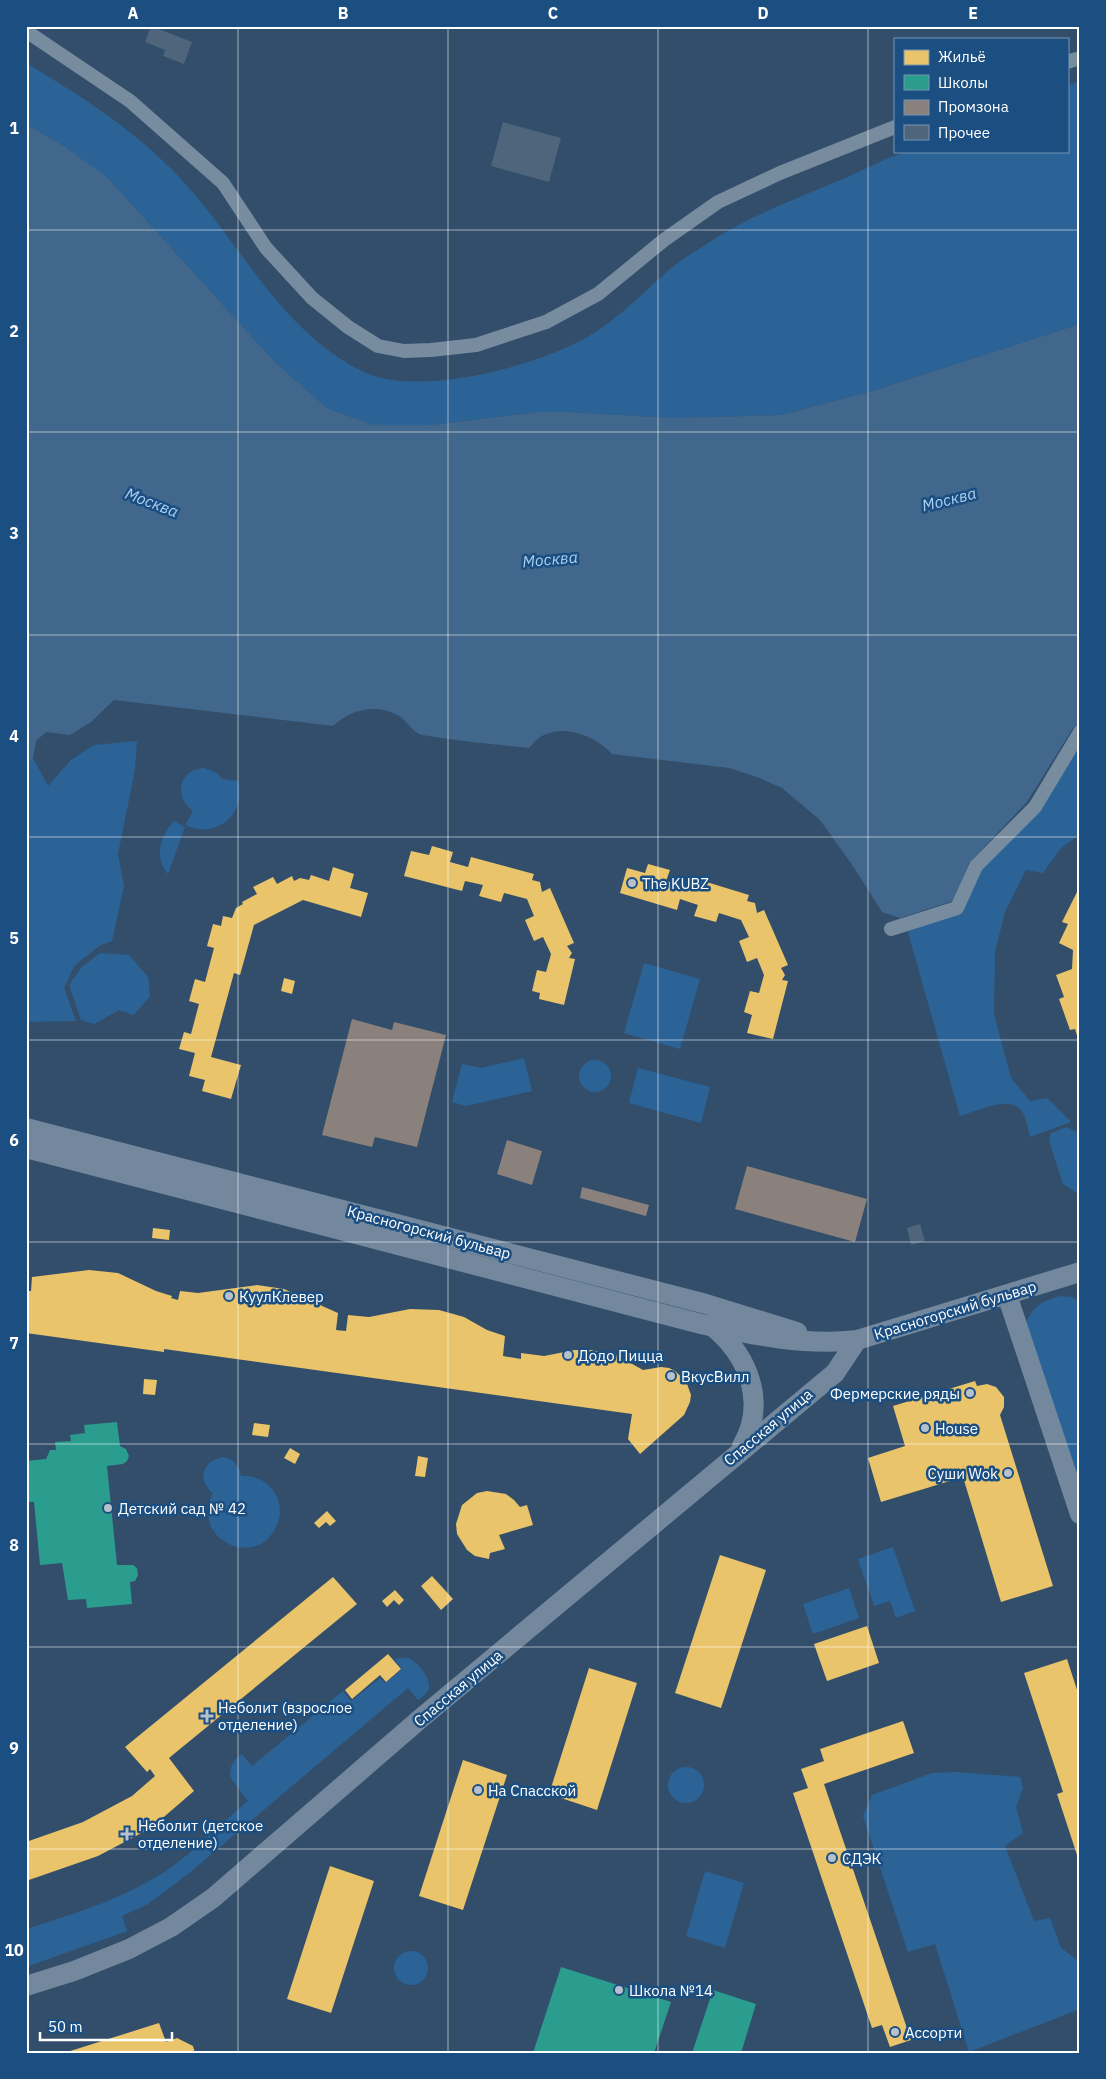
<svg xmlns="http://www.w3.org/2000/svg" width="1106" height="2079" font-family="'IBM Plex Sans',sans-serif">
  <style>
    .green { fill: #2c6397 }
    .water { fill: #41678c }
    .homes { fill: #e9c46a }
    .schools { fill: #2a9d8f }
    .industry { fill: #8a817c }
    .building { fill: #4e657c }
    .lines { fill: none; stroke-linecap: round; stroke-linejoin: round }
    .street { stroke: #788ca0; stroke-width: 14 }
    .secondary { stroke: #73889d; stroke-width: 20 }
    .grid { fill: none; stroke: #fff; stroke-width: 1; stroke-opacity: 0.55 }
    .poi-dot { fill: #b7c1cb; stroke: #1b4e81; stroke-width: 2 }
    .labels { text-anchor: middle; dominant-baseline: central; stroke-width: 5; stroke-linejoin: round; paint-order: stroke }
    .poi-label { font-size: 15px; fill: #fff; stroke: #1b4e81; text-anchor: start }
    .street-label { font-size: 15px; fill: #fff; stroke: #1b4e81 }
    .water-label { font-size: 16px; font-style: italic; fill: #abd0f2; stroke: #1b4e81 }
    .neatline { fill: none; stroke: #fff; stroke-width: 2 }
    .grid-label { font-size: 16px; text-anchor: middle; font-weight: bold; fill: #fff }
  </style>
  <rect width="100%" height="100%" fill="#324e6a"/>
  <path class="green" d="M26 63C81 96 135 130 179 177 240 241 280 332 364 372 417 398 539 366 589 336 619 318 644 292 670 269 684 258 700 248 716 238 756 213 801 197 845 178 865 170 886 157 907 152 922 148 941 151 956 151 993 151 1030 151 1067 151V86L1080 81V324L872 391 781 415 673 418 568 412H540L431 425H373L327 408 274 361 107 177 64 146 26 124Z
    M1080 739V834L1060 849 1043 873 1026 870 1005 912 995 952 994 1014 1011 1078 1030 1101 1047 1098 1071 1122 1030 1137C1028 1130 1027 1120 1023 1113 1012 1093 977 1111 960 1116L907 929 963 912 980 868Z
    M137 741 135 770 118 854 124 886 112 941 99 946 75 965 64 988 76 1021 26 1022V766L33 758 48 786 71 760 94 745Z
    M204 768 217 773 222 779 238 781C247 814 216 840 185 825L193 811C173 797 179 769 204 768Z
    M174 821 185 827 168 874C154 858 160 836 174 821Z
    M100 953 129 955 148 977 150 996 134 1015 119 1010 94 1024 81 1020 69 985 82 967Z
    M644 963 700 979 680 1049 624 1033Z
    M524 1058 532 1091 466 1106 452 1102 462 1064 481 1068Z
    M579 1076a16 16 0 1 1 32 0a16 16 0 1 1-32 0Z
    M638 1068 710 1087 701 1123 629 1103Z
    M1067 1127 1080 1134V1195L1063 1184 1049 1141 1051 1133Z
    M1060 1296 1072 1297 1080 1302V1488L1025 1324C1034 1305 1041 1302 1060 1296Z
    M222 1457C233 1458 239 1465 241 1476 256 1475 269 1482 276 1495 281 1505 281 1516 277 1525 257 1572 189 1539 213 1493 202 1484 200 1473 210 1462Z
    M893 1547 915 1611 896 1618 890 1601 874 1606 858 1559Z
    M849 1588 859 1618 813 1634 803 1604Z
    M399 1658C402 1658 405 1657 407 1658 417 1660 430 1677 429 1687 428 1693 423 1696 418 1700L408 1688 188 1874 148 1904 122 1916 127 1931 26 1967V1929C77 1913 129 1897 173 1866 199 1847 223 1822 248 1801L230 1777C230 1766 233 1760 242 1754L252 1766 343 1691 351 1701 380 1678 385 1683 402 1669 394 1659Z
    M668 1785a18 18 0 1 1 36 0a18 18 0 1 1-36 0Z
    M955 1772 1020 1777 1023 1788 1016 1807 1023 1833 1005 1846 1034 1921 1050 1918 1061 1948 1080 1962V2009L969 2052 935 1944 908 1952 863 1816 872 1795 932 1773Z
    M705 1871 744 1883 725 1948 686 1936Z
    M394 1968a17 17 0 1 1 34 0a17 17 0 1 1-34 0Z"/>
  <path class="water" d="M26 124 64 146 107 177 274 361 327 408 373 425H431L540 412H568L673 418 781 415 872 391 1080 324V726L1073 728 1027 802 969 863 953 901 900 918 882 912 853 866 820 820 782 788 757 777 729 768 612 754C595 736 564 723 540 737 536 740 532 745 529 748 493 744 457 741 422 735 414 734 407 721 399 716 377 703 351 709 333 726L114 700 91 722 70 735 46 732 36 741 33 758 26 766Z"/>
  <path class="homes" d="M432 846 453 852 450 862 468 867 471 857 534 874 532 880 540 882 542 892 550 888 574 943 567 946 572 953 569 958 575 959 564 1005 539 999 540 993 532 991 537 970 546 972 551 954 543 937 534 941 525 920 534 916 527 899 504 893 501 902 479 896 483 885 465 881 462 891 404 876 411 851 429 855Z
    M648 864 670 870 666 881 684 886 687 876 749 895 747 901 755 903 757 913 764 910 788 965 781 968 785 975 782 980 788 981 773 1039 747 1033 752 1015 744 1012 750 991 759 993 764 975 757 958 747 962 739 941 749 937 741 920 719 913 716 922 694 916 698 905 680 899 677 910 620 893 627 868 645 873Z
    M333 867 354 874 350 888 368 893 361 917 303 900 254 925 240 975 234 973 211 1057 241 1065 231 1099 202 1091 205 1080 189 1076 195 1053 179 1049 184 1032 191 1034 199 1004 189 1001 195 979 205 982 214 948 207 946 213 924 221 926 223 916 232 918 236 908 243 904 242 902 257 894 253 887 273 877 277 884 292 876 294 881 300 878 309 880 311 875 329 881Z
    M1077 892 1080 893 1079 1042 1075 1029 1070 1030 1059 999 1064 997 1056 975 1072 969 1073 950 1059 943 1068 924 1062 922Z
    M284 978 295 981 292 994 281 991Z
    M153 1228 170 1230 169 1240 152 1238Z
    M89 1270 118 1273 156 1291 172 1296 171 1298 178 1300 180 1291 198 1293 257 1285 284 1289 338 1313 336 1330 346 1331 348 1315 369 1317 410 1309 439 1310 464 1317 487 1330 505 1336 503 1356 521 1359V1353L544 1356 575 1350H591L618 1356 643 1370 661 1367 669 1368 675 1371 686 1381 691 1395 690 1402 684 1415 640 1454 628 1439 632 1414 164 1349V1352L26 1333V1291H31L32 1277Z
    M144 1379 157 1380 155 1395 143 1394Z
    M975 1381 977 1386 987 1384 996 1387 1004 1397V1407L1000 1415 1053 1586 1001 1602 963 1477 881 1502 868 1458 905 1446 893 1406Z
    M254 1423 270 1425 268 1437 252 1435Z
    M290 1448 300 1454 295 1464 284 1458Z
    M418 1456 428 1458 425 1477 415 1476Z
    M487 1491 506 1494 514 1500 520 1507 527 1505 533 1525 499 1535 505 1549 490 1553 489 1559 475 1556 467 1550 457 1534 456 1524 462 1505 477 1493Z
    M327 1511 336 1521 330 1526 326 1522 319 1528 314 1523Z
    M720 1555 766 1570 721 1708 675 1693Z
    M432 1576 453 1599 441 1610 421 1586Z
    M333 1577 357 1604 169 1758 194 1791 151 1828 98 1856 26 1881V1842L83 1822 132 1796 155 1776 150 1769 147 1772 125 1747Z
    M395 1590 404 1600 399 1605 394 1600 387 1607 382 1601Z
    M867 1626 879 1663 827 1681 814 1644Z
    M388 1654 401 1669 386 1682 380 1675 352 1699 345 1690Z
    M1067 1659 1080 1699 1079 1861 1057 1794 1063 1792 1024 1673Z
    M589 1668 637 1683 597 1810 549 1794Z
    M903 1721 914 1753 824 1784 911 2040 890 2047 882 2025 872 2028 793 1793 808 1788 801 1769 824 1761 820 1749Z
    M463 1760 507 1775 463 1910 419 1896Z
    M330 1866 374 1881 331 2013 287 1999Z
    M159 2023 166 2042 177 2038 193 2046 195 2053H64Z"/>
  <path class="schools" d="M117 1422 120 1446 126 1449 129 1456 127 1461 123 1464 107 1466 117 1565H133L137 1568 138 1575 135 1581 130 1582 132 1604 87 1608 86 1599 68 1600 62 1563 40 1565 34 1502H26V1461L46 1459 50 1450H56L55 1442 71 1441 70 1435 85 1433 84 1425Z
    M561 1967 671 2002 654 2053H533Z
    M713 1990 756 2004 741 2053H692Z"/>
  <path class="industry" d="M352 1019 392 1030 394 1022 446 1035 417 1147 375 1137 372 1147 322 1135Z
    M507 1140 542 1151 532 1185 497 1174Z
    M747 1166 867 1199 855 1242 735 1209Z
    M582 1187 649 1205 646 1216 580 1198Z"/>
  <path class="building" d="M151 26 192 42 184 64 163 56 165 50 145 42Z
    M503 122 561 138 549 182 491 166Z
    M920 1224 925 1241 911 1245 907 1228Z"/>
  <g class="lines">
    <path class="street" d="M26 31 130 101 223 183 266 248 312 298 348 327 378 346 404 351 431 350 476 345 546 322 598 294 664 240 718 202 780 173 895 127
      M1067 62 1080 58
      M891 929 957 908 976 866 1035 807 1080 732"/>
    <path class="secondary" d="M26 1128 706 1304 797 1332
      M26 1148 701 1324C753 1335 804 1346 857 1340L1080 1272
      M1007 1295 1080 1514
      M712 1326C749 1356 767 1403 742 1446
      M26 1986 74 1971 129 1949 171 1927 213 1898 420 1719 835 1373 857 1340"/>
  </g>
  <path class="grid" d="M238 26V2053M448 26V2053M658 26V2053M868 26V2053M26 230H1080M26 432H1080M26 635H1080M26 837H1080M26 1040H1080M26 1242H1080M26 1444H1080M26 1647H1080M26 1849H1080"/>
  <g class="poi-dot">
    <circle cx="632" cy="883" r="5"/>
    <circle cx="229" cy="1296" r="5"/>
    <circle cx="568" cy="1355" r="5"/>
    <circle cx="671" cy="1376" r="5"/>
    <circle cx="970" cy="1393" r="5"/>
    <circle cx="925" cy="1428" r="5"/>
    <circle cx="1008" cy="1473" r="5"/>
    <circle cx="108" cy="1508" r="5"/>
    <path d="M204.5 1708.5h5v5h5v5h-5v5h-5v-5h-5v-5h5z"/>
    <circle cx="478" cy="1790" r="5"/>
    <path d="M124.5 1826.5h5v5h5v5h-5v5h-5v-5h-5v-5h5z"/>
    <circle cx="832" cy="1858" r="5"/>
    <circle cx="619" cy="1990" r="5"/>
    <circle cx="895" cy="2032" r="5"/>
  </g>
  <g class="labels">
    <g class="poi-label">
      <text x="642" y="883">The KUBZ</text>
      <text x="239" y="1296">КуулКлевер</text>
      <text x="578" y="1355">Додо Пицца</text>
      <text x="681" y="1376">ВкусВилл</text>
      <text x="960" y="1393" text-anchor="end">Фермерские ряды</text>
      <text x="935" y="1428">House</text>
      <text x="998" y="1473" text-anchor="end">Суши Wok</text>
      <text x="118" y="1508">Детский сад № 42</text>
      <text x="218" y="1707">Неболит (взрослое<tspan x="218" dy="17">отделение)</tspan></text>
      <text x="488" y="1790">На Спасской</text>
      <text x="138" y="1825">Неболит (детское<tspan x="138" dy="17">отделение)</tspan></text>
      <text x="842" y="1858">СДЭК</text>
      <text x="629" y="1990">Школа №14</text>
      <text x="905" y="2032">Ассорти</text>
    </g>
    <g class="street-label">
      <text transform="translate(429 1232) rotate(15)">Красногорский бульвар</text>
      <text transform="translate(955 1310) rotate(-17)">Красногорский бульвар</text>
      <text transform="translate(768 1427) rotate(-40)">Спасская улица</text>
      <text transform="translate(458 1688) rotate(-40)">Спасская улица</text>
    </g>
    <g class="water-label">
      <text transform="translate(949 499) rotate(-14)">Москва</text>
      <text transform="translate(152 502) rotate(21)">Москва</text>
      <text transform="translate(550 559) rotate(-5)">Москва</text>
    </g>
  </g>
  <rect width="1106" height="2079" fill="none" stroke="#1b4e81" stroke-width="55"/>
  <rect x="894" y="38" width="175" height="115" fill="#1b4e81" stroke="#7695b3"/>
  <rect x="904" y="50" width="25" height="15" fill="#e9c46a" stroke="#7695b3"/>
  <text x="938" y="62" font-size="15" fill="#ffffff">Жильё</text>
  <rect x="904" y="75" width="25" height="15" fill="#2a9d8f" stroke="#7695b3"/>
  <text x="938" y="88" font-size="15" fill="#ffffff">Школы</text>
  <rect x="904" y="100" width="25" height="15" fill="#8a817c" stroke="#7695b3"/>
  <text x="938" y="112" font-size="15" fill="#ffffff">Промзона</text>
  <rect x="904" y="125" width="25" height="15" fill="#4e657c" stroke="#7695b3"/>
  <text x="938" y="138" font-size="15" fill="#ffffff">Прочее</text>
  <path d="M40 2032v8h132v-8" fill="none" stroke="#ffffff" stroke-width="2.5"/>
  <text x="48" y="2032" font-size="15" fill="#ffffff" stroke="#1b4e81" stroke-width="4" paint-order="stroke">50 m</text>
  <rect x="28" y="28" width="1050" height="2024" class="neatline"/>
  <g class="grid-label">
    <text x="133" y="19">A</text>
    <text x="343" y="19">B</text>
    <text x="553" y="19">C</text>
    <text x="763" y="19">D</text>
    <text x="973" y="19">E</text>
    <text x="14" y="134">1</text>
    <text x="14" y="337">2</text>
    <text x="14" y="539">3</text>
    <text x="14" y="742">4</text>
    <text x="14" y="944">5</text>
    <text x="14" y="1146">6</text>
    <text x="14" y="1349">7</text>
    <text x="14" y="1551">8</text>
    <text x="14" y="1754">9</text>
    <text x="14" y="1956">10</text>
  </g>
</svg>
